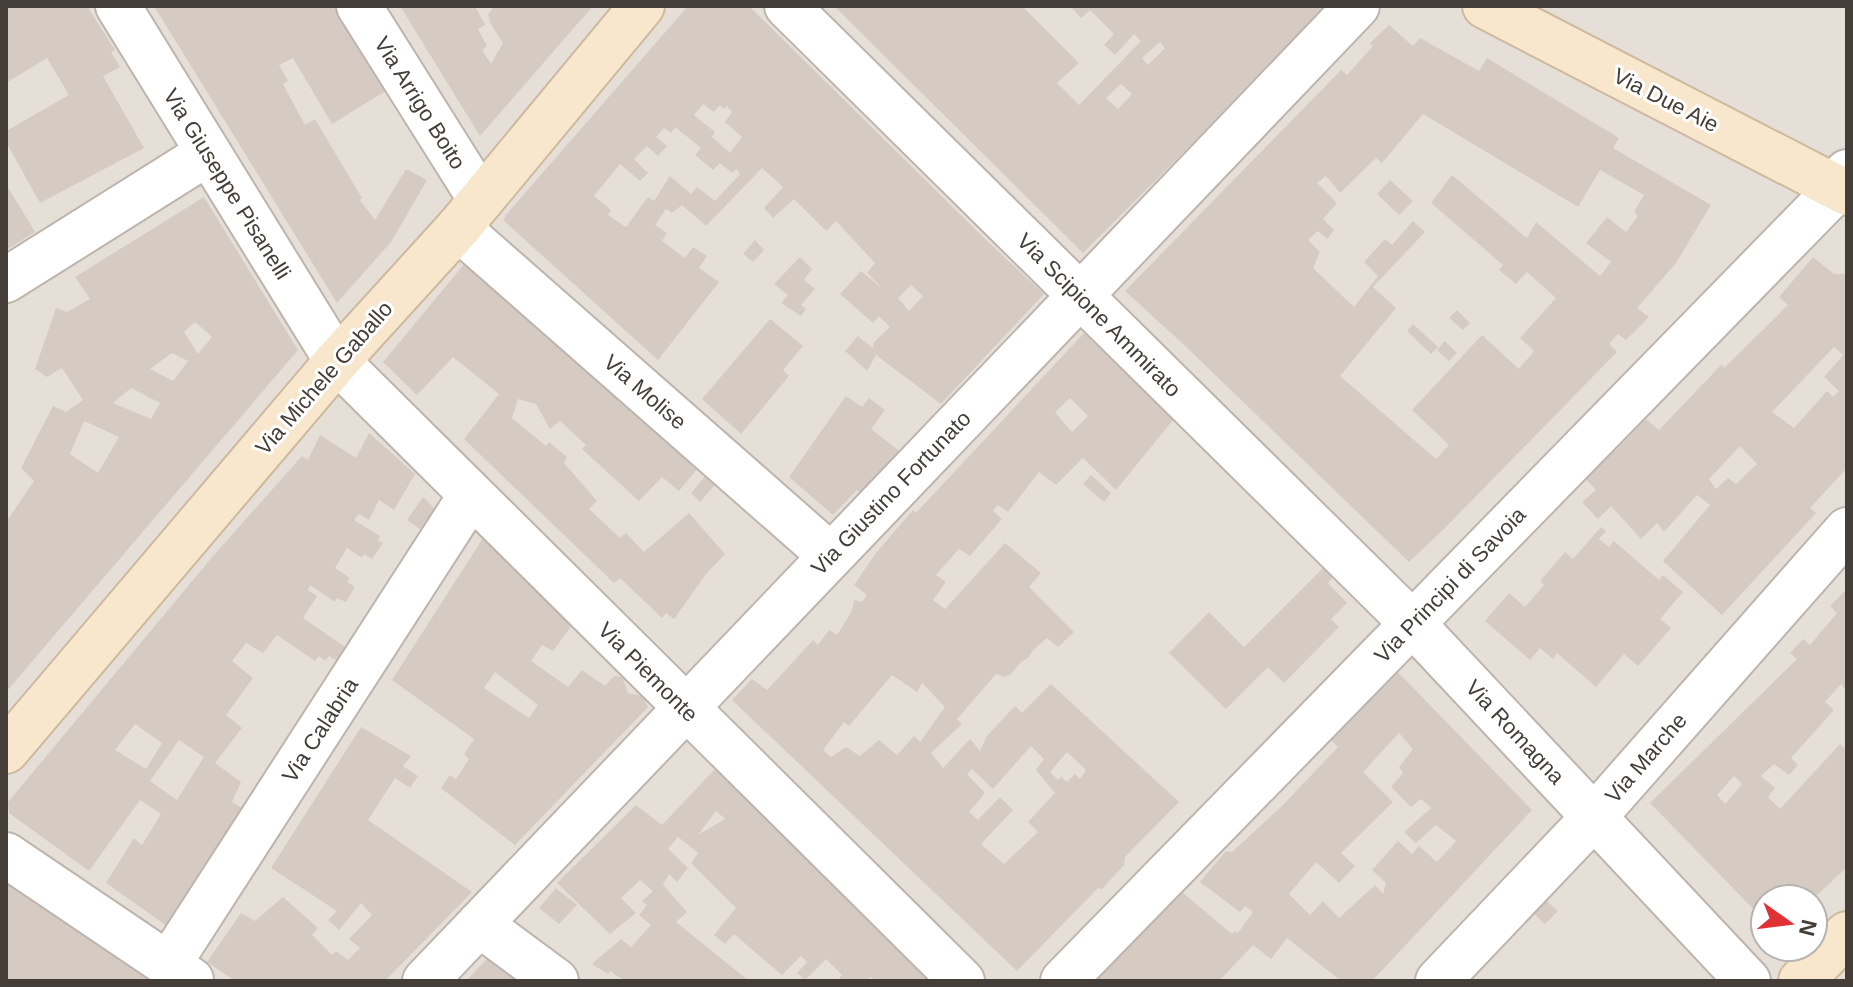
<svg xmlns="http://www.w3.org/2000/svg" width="1853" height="987" font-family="Helvetica,sans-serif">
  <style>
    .residential { fill: #e6dfd8; fill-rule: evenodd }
    .building { fill: #d6cbc3; fill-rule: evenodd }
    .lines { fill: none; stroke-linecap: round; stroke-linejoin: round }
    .street-casing { stroke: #bdb4ad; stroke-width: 48 }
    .secondary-casing { stroke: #cdb99e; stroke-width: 48 }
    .street { stroke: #fff; stroke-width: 44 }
    .secondary { stroke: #f8e7cd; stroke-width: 44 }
    .labels { text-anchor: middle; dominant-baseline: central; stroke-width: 6; stroke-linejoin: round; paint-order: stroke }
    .street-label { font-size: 22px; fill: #453e38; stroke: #fff }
  </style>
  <rect width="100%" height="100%" fill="#f2eee9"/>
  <path class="residential" d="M6 6H1847V981H6ZM1765 899H1813V947H1765Z"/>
  <path class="building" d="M6 6H87L115 50 111 52 120 67 103 76 144 148 40 203 6 142V131L69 95 47 58 6 83Z
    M154 6H333L389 89 332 124 293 58 279 65 288 81 283 84 305 125 315 119 362 198 360 200 375 220 406 169 427 180 391 242 337 303Z
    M400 6H475L485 25 478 29 487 46 482 50 491 64 503 43 490 23 488 14 495 6H593L480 136Z
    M688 6H749L985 239 1044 294 941 404 876 355 867 371 845 351 858 336 873 348 874 342 890 327 879 316 873 323 840 294 861 271 883 289 867 273 875 263 836 221 826 231 794 199 773 218 764 208 783 187 762 168 706 226 682 205 672 213 666 209 655 225 667 233 662 241 685 258 693 247 707 256 699 268 719 282 658 360 504 221 505 216ZM703 104 714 112 720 105 724 109 727 106 732 112 725 122 742 137 730 153 712 137 715 132 694 115ZM675 127 701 148 695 155 713 170 720 163 732 173 736 169 740 174 715 201 697 187 691 194 670 176 654 201 648 197 626 227 608 215 611 210 594 196 620 164 640 181 648 173 634 159 647 146 658 156 667 146 656 137 664 128 671 133ZM911 285 923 296 909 311 898 298Z
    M834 6H1022L1079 63 1057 83 1079 105 1141 41 1134 34 1115 55 1104 45 1114 34 1090 10 1081 18 1070 6H1330L1083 253ZM1160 42 1165 48 1148 65 1142 58ZM1121 84 1132 94 1118 109 1106 98Z
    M1389 25 1413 46 1420 38 1479 71 1487 58 1619 138 1613 148 1711 205 1676 263 1637 308 1649 317 1626 340 1618 334 1609 344 1617 352 1445 528 1409 562 1182 343 1125 291 1341 70 1347 75 1373 46 1369 44ZM1423 114 1578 207 1600 170 1644 195 1634 212 1638 216 1626 232 1607 217 1586 243 1611 262 1600 276 1536 222 1527 238 1452 175 1431 203 1503 265 1499 270 1516 284 1527 272 1556 298 1520 338 1534 351 1519 369 1482 335 1412 410 1449 445 1436 459 1340 376 1396 308 1373 287 1425 232 1413 221 1392 245 1385 239 1364 262 1378 276 1354 307 1313 268 1320 252 1308 240 1318 231 1327 239 1334 230 1323 219 1337 203 1317 183 1326 176 1340 193 1376 158 1382 163Z
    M1390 180 1413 201 1399 215 1377 194Z
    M6 184 35 232 6 250Z
    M204 197 298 350 6 692V522L34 481 21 468 53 406 66 412 83 400 62 368 47 377 35 369 56 308 67 312 90 299 75 277ZM195 322 212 337 198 354 184 332ZM172 353 188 361 173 381 150 369ZM131 388 160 403 151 419 113 403ZM84 421 119 437 98 473 70 454Z
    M755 240 764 250 753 262 743 254Z
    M470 257 703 462 679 491 662 477 639 501 582 449 586 445 560 421 550 429 536 404 518 399 512 418 546 446 549 442 567 457 564 463 597 501 589 509 620 538 626 533 644 552 689 513 725 554 707 573 674 619 666 613 662 618 620 578 614 583 464 439 499 394 453 357 417 395 383 362Z
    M800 257 812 269 804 280 815 289 801 305 806 309 801 316 781 303 788 295 774 284Z
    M1813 257 1834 274H1847V468L1810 508 1816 513 1722 615 1663 561 1710 505 1697 495 1664 532 1657 523 1641 539 1611 506 1598 519 1582 502 1596 490 1582 475 1612 448 1615 451 1646 419 1659 430 1722 364 1724 368 1788 305 1779 297ZM1834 347 1843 355 1824 377 1839 391 1833 397 1827 391 1794 428 1772 412ZM1740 446 1757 464 1736 484 1728 478 1716 489 1709 479Z
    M1457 310 1470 323 1463 330 1449 318Z
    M770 319 803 346 783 370 789 376 741 434 702 399Z
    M1413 324 1438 347 1431 354 1407 331Z
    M1084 333 1174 419 1116 490 1083 458 1056 485 1039 472 1008 512 998 505 993 511 1002 519 970 556 959 549 936 575 946 582 933 600 945 609 1005 543 1041 573 1029 587 1074 632 1058 647 1047 638 1034 649 1028 658 1021 662 1011 674 1005 677 996 674 957 719 962 724 931 753 943 768 970 739 980 751 987 736 1015 706 1022 713 1051 684 1179 802 1125 857 1124 865 1102 889 1098 888 1017 971 732 700 752 679 767 690 813 640 818 645 829 630 837 635 852 611 854 600 862 602 867 595 854 585 876 553 913 510 916 513ZM1070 398 1088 416 1072 432 1055 412ZM892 675 917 692 922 683 945 707 920 742 914 736 897 755 879 740 860 756 846 747 831 757 823 750 844 722 849 726ZM1031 746 1044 759 1036 770 1055 793 1028 822 1038 832 1004 864 981 844 1013 810 1000 797 978 820 969 812 985 793 967 774 972 769 993 789ZM1067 752 1086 770 1080 779 1075 774 1067 782 1061 777 1058 780 1050 772Z
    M1445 341 1457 353 1449 361 1437 350Z
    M846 396 862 407 869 398 885 410 871 429 902 453 862 494 857 490 833 515 789 477Z
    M369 433 415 474 394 510 379 500 369 520 359 514 354 520 380 536 378 540 383 543 372 559 364 554 362 558 347 548 335 568 350 578 347 582 355 587 346 602 337 598 335 602 310 585 308 590 317 596 303 618 351 651 343 664 329 656 325 661 319 656 315 661 277 635 263 653 246 643 232 661 253 678 226 715 242 728 215 763 241 782 232 802 253 814 177 933 106 883 134 838 142 845 161 814 140 800 89 871 9 813 8 802 213 556 302 456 308 460 320 435 356 458ZM135 724 162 743 146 769 115 750ZM179 740 204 757 177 800 150 781Z
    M711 469 721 478 700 502 691 493Z
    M1091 475 1111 493 1104 502 1083 484Z
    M423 497 440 514 427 534 407 520Z
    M1601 527 1606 531 1599 539 1609 547 1614 541 1659 580 1663 575 1683 592 1660 619 1671 628 1638 666 1624 654 1596 687 1557 653 1553 659 1540 648 1530 660 1485 621 1509 593 1525 607 1544 585 1540 581 1565 552 1573 559Z
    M483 538 573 624 553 651 542 645 531 661 568 687 582 670 605 686 614 676 622 677 628 693 642 696 648 707 515 845 441 788 450 775 456 779 469 759 464 754 474 739 392 680ZM495 672 538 705 529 718 484 688Z
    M1325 566 1334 576 1328 583 1347 603 1331 619 1339 627 1284 683 1268 667 1226 709 1169 653 1209 612 1244 647Z
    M1847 589V691L1841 684 1825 702 1834 710 1791 758 1798 765 1789 775 1774 764 1761 776 1775 788 1768 797 1780 809 1840 744 1847 751V867L1813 899H1765V921L1650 803 1797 659 1790 653 1803 639 1810 645 1837 613 1830 606ZM1734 776 1742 784 1725 804 1717 795Z
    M1391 665 1532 810 1372 981H1341L1287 938 1271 959 1253 945 1219 981H1088L1176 887 1232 934 1235 931 1238 933 1253 912 1245 906 1240 912 1200 882 1226 851 1232 852 1284 804 1338 747 1324 733ZM1399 733 1413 749 1399 767 1403 773 1391 787 1411 807 1421 799 1431 808 1404 832 1416 843 1436 825 1456 841 1437 862 1419 846 1412 854 1398 841 1372 870 1386 883 1383 894 1375 885 1339 918 1323 901 1310 915 1289 894 1316 862 1339 883 1355 866 1341 853 1393 802 1363 772Z
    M361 727 411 756 403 766 418 776 410 788 395 778 368 820 472 892 385 981H235L207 962 241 913 255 921 283 897 318 928 312 935 332 955 336 951 348 960 360 948 349 939 372 915 361 903 339 930 328 920 337 911 271 868Z
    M715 769 940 981H875L871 977 866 981H837L842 975 826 959 805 980 797 973 807 962 801 956 782 975 734 934 725 944 714 935 736 908 691 863 698 853 678 837 668 849 688 868 677 882 669 874 663 885 687 912 676 922 749 981H625L610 971 608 974 592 964 621 939 631 947 651 925 639 915 647 905 642 901 653 891 640 880 621 898 636 913 610 934 557 883 636 805 662 825ZM716 811 725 819 698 835Z
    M6 874 156 981H11L6 977Z
    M556 888 577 905 559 924 539 908Z
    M1541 896 1558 911 1545 924 1529 909Z
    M497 948 541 981H466Z"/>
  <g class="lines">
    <defs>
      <path id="street" d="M118 6 337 361 962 981
        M359 6 481 200
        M787 6 1412 623 1748 981
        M458 228 831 556
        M6 280 208 153
        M6 855 191 980
        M479 924 556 981
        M168 965 471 495
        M425 981 1357 6
        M1063 981 1837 189 1847 172
        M1438 981 1594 817 1847 530"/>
      <path id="secondary" d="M1485 6 1847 193
        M6 751 337 361 458 228 642 6
        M1801 981 1847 934"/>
    </defs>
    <use href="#street" class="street-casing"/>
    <use href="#secondary" class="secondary-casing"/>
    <use href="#street" class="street"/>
    <use href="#secondary" class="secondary"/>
  </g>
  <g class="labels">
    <g class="street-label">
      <text transform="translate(1666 100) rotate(27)">Via Due Aie</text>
      <text transform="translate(420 103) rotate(58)">Via Arrigo Boito</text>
      <text transform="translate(227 184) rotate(58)">Via Giuseppe Pisanelli</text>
      <text transform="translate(1099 315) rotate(45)">Via Scipione Ammirato</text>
      <text transform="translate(324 378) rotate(-49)">Via Michele Gaballo</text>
      <text transform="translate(645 392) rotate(41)">Via Molise</text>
      <text transform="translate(891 493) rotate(-46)">Via Giustino Fortunato</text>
      <text transform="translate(1450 585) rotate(-46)">Via Principi di Savoia</text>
      <text transform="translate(648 672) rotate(45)">Via Piemonte</text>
      <text transform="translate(320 730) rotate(-57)">Via Calabria</text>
      <text transform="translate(1515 732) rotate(47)">Via Romagna</text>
      <text transform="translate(1646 758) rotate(-49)">Via Marche</text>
    </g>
  </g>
  <rect width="1853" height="987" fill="none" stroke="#453e38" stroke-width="16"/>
  <g transform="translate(1789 923) rotate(104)"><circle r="38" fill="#ffffff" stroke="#b5b2af" stroke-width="2"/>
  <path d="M0-6L14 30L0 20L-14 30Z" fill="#e03235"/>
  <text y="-12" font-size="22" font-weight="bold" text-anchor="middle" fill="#453e38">N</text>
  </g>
</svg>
